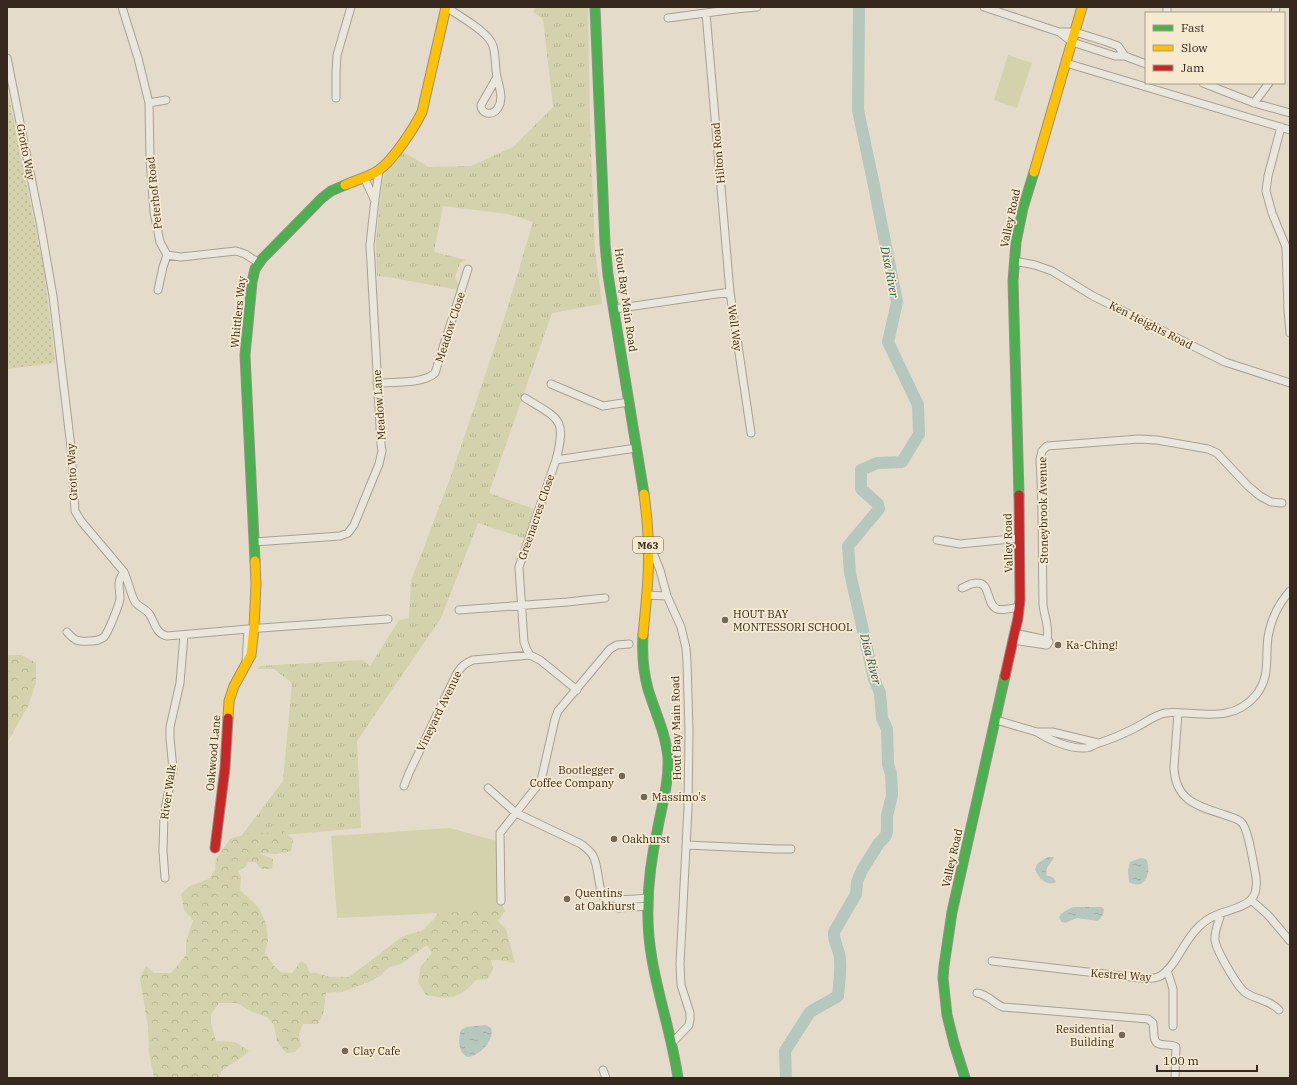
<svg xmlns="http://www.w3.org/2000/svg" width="1297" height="1085" font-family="'IBM Plex Serif',serif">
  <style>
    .grass { fill: url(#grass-tufts) }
    .forest { fill: url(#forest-crowns) }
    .park { fill: url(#park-dots) }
    .pitch { fill: #d4d2ac }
    .water { fill: url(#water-ripples) }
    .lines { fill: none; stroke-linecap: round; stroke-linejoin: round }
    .river { stroke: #b6c7bd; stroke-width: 12 }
    .street-casing { stroke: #a8a094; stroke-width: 9 }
    .fast-casing { stroke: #988f84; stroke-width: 11 }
    .slow-casing { stroke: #988f84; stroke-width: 11 }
    .jam-casing { stroke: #988f84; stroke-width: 11 }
    .street { stroke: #ebe6dc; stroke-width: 7 }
    .fast { stroke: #4caf50; stroke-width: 9 }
    .slow { stroke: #ffc107; stroke-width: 9 }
    .jam { stroke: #c62828; stroke-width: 9 }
    .poi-dot { fill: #736759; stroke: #f5eacf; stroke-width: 1.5 }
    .labels { text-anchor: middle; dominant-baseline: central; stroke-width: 3.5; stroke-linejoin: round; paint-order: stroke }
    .shield { fill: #f5eacf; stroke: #6f6252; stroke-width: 1 }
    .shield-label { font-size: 10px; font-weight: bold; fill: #36281c }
    .street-label { font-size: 11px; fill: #36281c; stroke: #f5eacf }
    .poi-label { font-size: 11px; fill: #36281c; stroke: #f5eacf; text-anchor: start }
    .water-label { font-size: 12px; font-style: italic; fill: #2b5652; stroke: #f5eacf }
  </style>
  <defs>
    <pattern id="grass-tufts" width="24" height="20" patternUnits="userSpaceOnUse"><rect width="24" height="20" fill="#d4d2ac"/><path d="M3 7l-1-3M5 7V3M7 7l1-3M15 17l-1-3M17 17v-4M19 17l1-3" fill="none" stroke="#b7b493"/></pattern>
    <pattern id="forest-crowns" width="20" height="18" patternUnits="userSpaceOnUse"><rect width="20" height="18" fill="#d4d2ac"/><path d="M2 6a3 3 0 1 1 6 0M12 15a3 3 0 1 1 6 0" fill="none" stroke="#b7b493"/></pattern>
    <pattern id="park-dots" width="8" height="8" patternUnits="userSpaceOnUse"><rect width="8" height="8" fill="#d4d2ac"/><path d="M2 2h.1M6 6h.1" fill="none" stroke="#b7b493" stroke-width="1.8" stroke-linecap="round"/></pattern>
    <pattern id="water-ripples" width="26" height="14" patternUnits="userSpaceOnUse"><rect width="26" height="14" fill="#b6c7bd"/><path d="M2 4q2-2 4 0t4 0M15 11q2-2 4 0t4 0" fill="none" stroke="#9daba2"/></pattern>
  </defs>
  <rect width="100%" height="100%" fill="#e4dbca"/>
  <path class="grass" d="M536 7H588L590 123 595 251 602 304 552 313 489 493 537 510 527 539 478 523 441 618 357 741 361 828 239 839 283 781 292 683 274 669H257L260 666 363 660 370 666 399 620 409 618 411 581 451 476 506 313 533 222 508 214 443 206 434 252 466 260 460 263 455 277 458 283V290L389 277 377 276 376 241 382 183 385 173 403 152 429 167 471 166 513 147 553 107 543 19 533 12Z"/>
  <path class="forest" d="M7 655H22L36 663V683L28 706 7 743Z
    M282 830 293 839 291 851 276 854 259 853 273 859 272 869H262L255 862H248L246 866 238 871 241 877 240 890 258 907 266 923 268 940 265 953 275 967 281 972 292 973 301 961 306 964 310 973H316L330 977H349L402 937 423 930 433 920 445 903 498 897 505 911 498 921 506 929 515 963 500 960H491L493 970 487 979 476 980C460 999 449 1000 426 995L418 982 421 966 432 953 427 945 401 964 389 967 380 976 369 982 342 992 326 993 323 1015 318 1024H303L299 1034 301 1046 295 1052 286 1053 277 1041 274 1025 267 1017 252 1012 237 1003H219L211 1014V1024L216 1041 235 1042 249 1051C245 1054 242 1058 238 1060 230 1066 221 1067 219 1078H154L149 1053 148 1027 140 978 146 966 154 973H171L186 955V942L193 920 184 910 181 894 190 886 209 879 215 870 216 859 230 839 248 833H265Z"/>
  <path class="park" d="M7 88 44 270 55 363 7 369Z"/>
  <path class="pitch" d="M1008 55 1032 63 1017 108 994 100Z
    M450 828 500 842 502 910 337 918 331 836Z"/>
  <path class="water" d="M1048 857H1054C1051 864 1044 868 1047 876 1052 876 1054 878 1056 882 1047 887 1038 878 1035 869L1038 863Z
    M1141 858 1146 859C1152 870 1146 892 1129 882L1128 870 1130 862Z
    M1074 907H1101L1104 909 1103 915 1098 921 1077 918 1065 923 1061 921 1059 917C1062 912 1068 909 1074 907Z
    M486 1025 491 1028C495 1041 479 1056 467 1057 458 1051 458 1041 461 1030L466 1027Z"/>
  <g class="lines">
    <path class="river" d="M786 1078 785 1051 810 1012 838 996C839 984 841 972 840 960 840 950 833 942 834 932L856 894 857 882 862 870 879 843 885 837 887 832V816L892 795 891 774 888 764 887 729 882 718 880 693 874 679 850 573 848 546 879 509 878 504 861 489V470L877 463 902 462 919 434 918 405 888 342 897 302 873 181 858 110 859 7"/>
    <defs>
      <path id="street" d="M122 7 138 58 149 103 150 159 154 212 160 242 167 255
        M446 7C459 16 489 32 493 46 496 56 495 67 497 77 499 87 504 98 498 108 493 116 481 115 481 105L497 77
        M984 7 1059 32 1072 42 1115 56H1125
        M1167 7V13
        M706 13 730 292 751 433
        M1275 13 1276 7
        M668 18 736 9 757 7
        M1059 32H1075L1107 42 1118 46 1125 56 1130 58 1146 64
        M7 58 40 222 53 296 71 447 75 511 81 521 124 572C128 581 130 591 134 600 137 607 146 608 150 615 155 623 156 634 167 636L248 629 388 619
        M1066 63 1290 130
        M1203 83 1254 103 1290 113
        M336 98V73L337 55 351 7
        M149 103 166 100
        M1254 103 1269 83
        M1281 127 1268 176 1266 191 1272 213 1286 247 1288 310 1290 333
        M364 177 374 199
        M167 255 181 257 236 251 245 254 259 263
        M1014 261 1035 265 1052 271 1093 296 1225 362 1290 383
        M158 290 163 267 167 255
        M614 309 730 292
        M377 383C392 382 424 384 435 373L468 269
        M551 384 603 406 629 402
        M525 398C559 419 567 418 556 460
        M937 540 960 544 1020 538
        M254 542 340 536 348 533 354 525 379 464 382 451 381 444 370 245 375 199 379 170
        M650 545 660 570 667 596
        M962 588C965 587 968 585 971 584 993 578 984 603 997 609 1003 611 1013 608 1019 607
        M646 595 667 596 681 627 686 648 687 661 689 731 688 808 680 964 681 985 690 1013V1019L689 1025 672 1043
        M459 610 567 602 605 598
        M67 632C75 641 78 642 89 641 94 641 99 641 104 637 108 633 119 605 120 599 120 587 116 583 124 572
        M1015 633 1047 640
        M1013 640 1046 645H1047L1049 642 1047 640C1050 628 1044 616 1043 604 1042 555 1043 507 1040 459L1042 451 1047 446 1139 439 1157 440 1208 449 1217 453 1248 486 1260 496 1271 502 1282 503
        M530 655 527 650 524 642 519 567 556 460 636 448
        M246 663 248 629
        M996 720 1037 732H1052L1098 743
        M1037 732C1049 740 1070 749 1085 748 1091 748 1094 744 1099 743 1112 739 1123 734 1135 728 1145 723 1155 715 1165 713 1172 712 1179 713 1186 713 1213 715 1237 718 1256 695 1271 676 1265 658 1268 637 1271 620 1279 603 1290 591
        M404 786 409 773 457 673C462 666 465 663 473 660L530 655 540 660 577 690
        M488 788 516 813 581 844C586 848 592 852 594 858 600 873 597 893 609 906L619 908 648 906
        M686 845 776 849H791
        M165 878 163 851 164 814 173 769 170 738V727L180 683 184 635
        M602 892C616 903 631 899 648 898
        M1251 900 1268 915 1290 941
        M501 901 500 833 541 781 555 719 558 711 610 649 617 645 629 644
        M1221 913C1219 922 1214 931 1215 940 1216 950 1238 988 1246 993 1257 1000 1270 1000 1279 1010
        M992 961 1131 977C1140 978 1149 980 1158 977 1170 973 1181 950 1188 940 1194 931 1202 922 1212 917 1237 905 1263 909 1255 871 1253 862 1248 827 1241 822 1237 818 1230 817 1225 815 1198 806 1175 801 1174 767L1178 713
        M1167 970 1173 989V1026
        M977 993C989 995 993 1003 1003 1007L1148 1019 1153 1023C1154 1028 1153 1035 1155 1040 1158 1048 1171 1043 1176 1047L1175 1078
        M603 1070 606 1078"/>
      <path id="fast" d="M595 7 605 244 608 275 644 494
        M1019 495 1013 281 1016 242 1023 208 1034 172
        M255 561 245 355 252 282 255 269 262 259 322 198 331 191 345 185
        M643 635C642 653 643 671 648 689 655 712 666 734 668 758 669 782 662 805 658 827 652 854 648 881 648 908 646 967 670 1021 678 1078
        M965 1078 954 1043 947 1015 943 978 944 966 952 912 1005 676"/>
      <path id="slow" d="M1034 172 1082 7
        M345 185C356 180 369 177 379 170 394 159 414 128 422 112L446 7
        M643 635C646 603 650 571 648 540 648 524 646 509 644 494
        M228 718 229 701 234 686 251 655 254 628 256 584 255 561"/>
      <path id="jam" d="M1005 676 1018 618 1020 600 1019 495
        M215 848 225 768 228 718"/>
    </defs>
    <use href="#street" class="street-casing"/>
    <use href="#fast" class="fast-casing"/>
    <use href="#slow" class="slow-casing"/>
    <use href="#jam" class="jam-casing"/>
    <use href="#street" class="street"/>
    <use href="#fast" class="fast"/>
    <use href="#slow" class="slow"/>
    <use href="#jam" class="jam"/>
  </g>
  <g class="poi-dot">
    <circle cx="725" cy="620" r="4"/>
    <circle cx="1058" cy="645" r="4"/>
    <circle cx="622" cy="776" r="4"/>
    <circle cx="644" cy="797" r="4"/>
    <circle cx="614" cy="839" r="4"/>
    <circle cx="567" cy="899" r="4"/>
    <circle cx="1122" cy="1035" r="4"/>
    <circle cx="345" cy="1051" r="4"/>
  </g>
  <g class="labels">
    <rect class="shield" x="633" y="537" width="30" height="16" rx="3"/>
    <g class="shield-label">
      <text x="648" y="545">M63</text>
    </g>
    <g class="street-label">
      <text transform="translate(26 152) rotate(79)">Grotto Way</text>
      <text transform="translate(718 153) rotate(-95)">Hilton Road</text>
      <text transform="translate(154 193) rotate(-96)">Peterhof Road</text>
      <text transform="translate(1010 218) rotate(-78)">Valley Road</text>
      <text transform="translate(626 300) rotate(82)">Hout Bay Main Road</text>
      <text transform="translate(238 312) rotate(-84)">Whittlers Way</text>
      <text transform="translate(1151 325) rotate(27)">Ken Heights Road</text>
      <text transform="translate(450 327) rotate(-72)">Meadow Close</text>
      <text transform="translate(735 328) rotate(82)">Well Way</text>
      <text transform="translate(379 405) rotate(-94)">Meadow Lane</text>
      <text transform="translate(72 472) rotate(-93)">Grotto Way</text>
      <text transform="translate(1043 510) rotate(-91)">Stoneybrook Avenue</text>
      <text transform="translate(536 517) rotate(-71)">Greenacres Close</text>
      <text transform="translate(1008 543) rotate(-91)">Valley Road</text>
      <text transform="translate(439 711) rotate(-64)">Vineyard Avenue</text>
      <text transform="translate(676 728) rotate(-91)">Hout Bay Main Road</text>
      <text transform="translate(213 753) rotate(-85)">Oakwood Lane</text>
      <text transform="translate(168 792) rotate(-82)">River Walk</text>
      <text transform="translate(952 858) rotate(-77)">Valley Road</text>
      <text transform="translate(1121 975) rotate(4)">Kestrel Way</text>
    </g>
    <g class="poi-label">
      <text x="733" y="614">HOUT BAY<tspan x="733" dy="13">MONTESSORI SCHOOL</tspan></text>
      <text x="1066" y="645">Ka-Ching!</text>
      <text x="614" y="770" text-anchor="end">Bootlegger<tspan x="614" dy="13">Coffee Company</tspan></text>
      <text x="652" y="797">Massimo's</text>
      <text x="622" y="839">Oakhurst</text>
      <text x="575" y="893">Quentins<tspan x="575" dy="13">at Oakhurst</tspan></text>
      <text x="1114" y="1029" text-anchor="end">Residential<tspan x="1114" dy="13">Building</tspan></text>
      <text x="353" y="1051">Clay Cafe</text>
    </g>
    <g class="water-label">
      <text transform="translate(890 272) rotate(79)">Disa River</text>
      <text transform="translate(871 659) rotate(75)">Disa River</text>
    </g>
  </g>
  <rect width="1297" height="1085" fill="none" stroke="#36281c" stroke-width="16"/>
  <rect x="1145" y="12" width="140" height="72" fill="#f5eacf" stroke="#a99c87"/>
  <rect x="1153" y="25" width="20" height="6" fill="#4caf50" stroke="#a99c87"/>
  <text x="1181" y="32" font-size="12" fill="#36281c">Fast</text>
  <rect x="1153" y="45" width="20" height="6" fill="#ffc107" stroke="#a99c87"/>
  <text x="1181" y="52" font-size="12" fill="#36281c">Slow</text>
  <rect x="1153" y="65" width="20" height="6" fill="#c62828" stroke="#a99c87"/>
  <text x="1181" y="72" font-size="12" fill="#36281c">Jam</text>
  <path d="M1157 1065v6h100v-6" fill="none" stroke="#36281c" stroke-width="2"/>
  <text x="1163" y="1065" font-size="12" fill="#36281c" stroke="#f5eacf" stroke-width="3" paint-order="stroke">100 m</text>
</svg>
